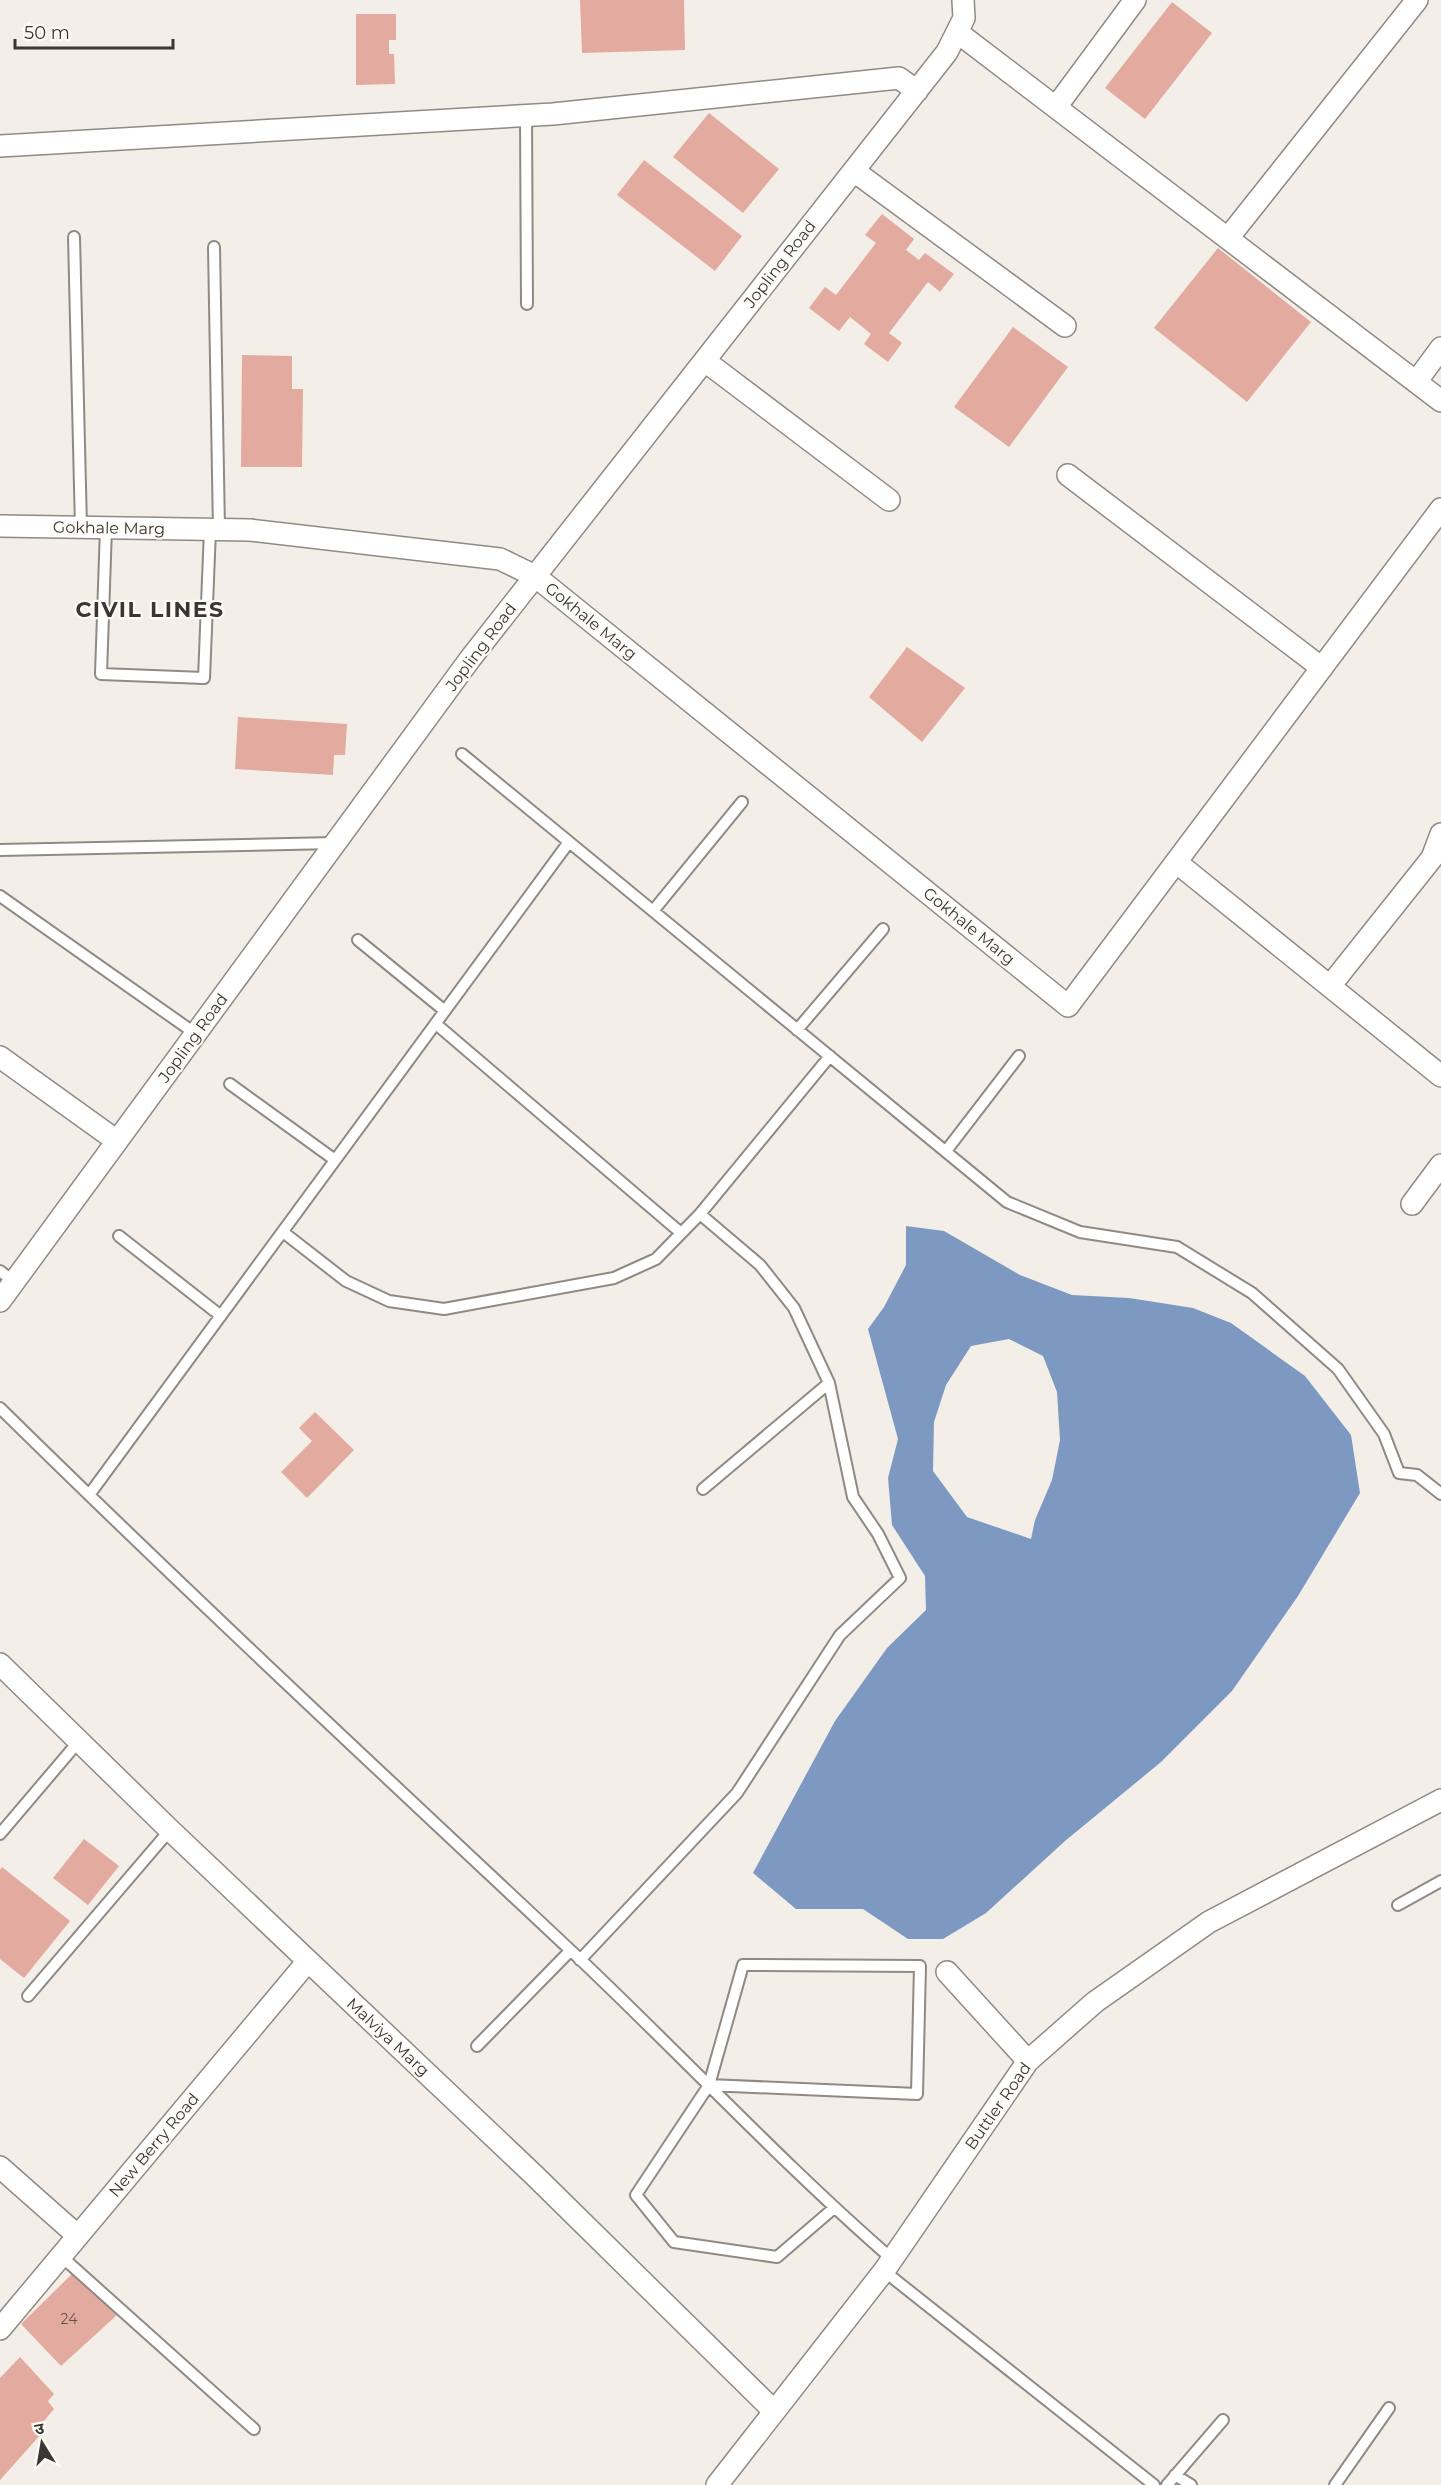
<svg xmlns="http://www.w3.org/2000/svg" width="1441" height="2485" font-family="Montserrat,'Noto Sans Devanagari',sans-serif">
  <style>
    .water { fill: #7d99c2; fill-rule: evenodd }
    .building { fill: #e3ab9f }
    .lines { fill: none; stroke-linecap: round; stroke-linejoin: round }
    .service-casing { stroke: #8f8a84; stroke-width: 14 }
    .minor-casing { stroke: #8f8a84; stroke-width: 24 }
    .service { stroke: #fff; stroke-width: 10 }
    .minor { stroke: #fff; stroke-width: 21 }
    .labels { text-anchor: middle; dominant-baseline: central; stroke-width: 4.5; stroke-linejoin: round; paint-order: stroke }
    .number-label { font-size: 14px; fill: #64544f }
    .street-label { font-size: 16px; fill: #393734; stroke: #fefbf7 }
    .district-label { font-size: 22px; font-weight: bold; letter-spacing: 1.5px; fill: #393734; stroke: #fefbf7 }
  </style>
  <rect width="100%" height="100%" fill="#f3eee7"/>
  <path class="water" d="M906 1226 944 1231 1020 1275 1072 1295 1129 1298 1193 1308 1231 1323 1305 1376 1351 1435 1360 1493 1298 1596 1232 1691 1161 1762 1065 1841 986 1913 943 1939H908L863 1909H796L753 1873 835 1721 887 1648 926 1610 925 1576 892 1525 888 1478 898 1439 868 1329 884 1307 906 1265ZM1009 1339 1043 1356 1057 1392 1060 1440 1052 1480 1035 1520 1031 1539 967 1517 933 1471 934 1422 946 1385 971 1346Z"/>
  <path class="building" d="M580 0H684L685 50 582 53Z
    M1172 2 1212 33 1145 119 1105 88Z
    M356 14H396V40H389V54H394L395 84 356 85Z
    M709 113 779 169 743 213 673 157Z
    M644 160 742 236 715 271 617 195Z
    M882 214 914 239 906 250 919 260 925 253 954 274 940 292 928 282 889 333 902 343 888 362 864 344 871 334 850 317 839 331 809 308 825 287 836 295 876 243 865 235Z
    M1218 248 1311 322 1247 402 1154 328Z
    M1013 327 1068 367 1009 447 954 407Z
    M242 355 292 356V389H303L302 467H241Z
    M907 647 965 688 922 742 869 697Z
    M238 717 347 724 345 755H334L333 775 235 769Z
    M315 1412 354 1450 307 1498 281 1472 312 1441 299 1428Z
    M84 1839 119 1866 88 1905 53 1878Z
    M2 1867 70 1921 24 1978 0 1959V1870Z
    M73 2273 117 2315 61 2366 21 2324Z
    M20 2357 54 2394 48 2401 54 2409 38 2428 42 2433 0 2480V2378Z"/>
  <g class="lines">
    <defs>
      <path id="service" d="M526 115 527 304
        M74 237 81 528
        M214 247 219 530
        M106 528 101 674 204 678 210 530
        M462 754 1007 1202 1080 1232 1177 1247 1252 1293 1338 1369 1384 1434 1399 1473 1417 1475 1441 1494
        M0 850 335 843
        M0 896 196 1034
        M653 911 742 802
        M358 940 445 1011
        M436 1024 681 1233
        M797 1030 883 929
        M230 1084 335 1160
        M946 1151 1019 1056
        M283 1232 346 1281 389 1301 444 1309 614 1278 656 1259 700 1214 830 1056
        M119 1236 221 1316
        M0 1271 14 1282
        M0 1408C191 1596 388 1779 584 1963 687 2061 785 2166 892 2259
        M703 1489 829 1383
        M89 1495 569 842
        M0 1834 79 1741
        M1398 1905 1441 1881
        M580 1960 737 1793 840 1635 900 1578 878 1534 853 1497 829 1383 794 1308 760 1265 700 1214
        M28 1996 170 1830
        M477 2046 570 1951
        M709 2085 917 2094 920 1966 743 1965 709 2085 636 2195 674 2242 777 2257 834 2208
        M61 2256 254 2429
        M884 2271 1154 2485
        M1175 2475 1191 2485
        M1167 2485 1223 2420
        M1335 2485 1389 2408"/>
      <path id="minor" d="M957 32 1441 401
        M1056 107 1135 0
        M0 146 553 114 899 78 917 91
        M854 171 1065 326
        M1228 238 1417 0
        M705 361 889 500
        M1416 382 1441 348
        M1068 475 1322 668
        M0 526 250 530 500 559 535 576 1068 1006 1441 509
        M1176 862 1441 1076
        M1330 986 1432 858 1441 834
        M0 1057 117 1141
        M1412 1204 1441 1165
        M0 1301 470 659 947 52 964 18 963 0
        M0 1664 170 1830 534 2175 774 2411
        M947 1972 1028 2061
        M0 2167 78 2236
        M0 2329 308 1961
        M717 2485 884 2271 1028 2061 1095 2002 1209 1922 1441 1800"/>
    </defs>
    <use href="#service" class="service-casing"/>
    <use href="#minor" class="minor-casing"/>
    <use href="#service" class="service"/>
    <use href="#minor" class="minor"/>
  </g>
  <g class="labels">
    <g class="number-label">
      <text x="69" y="2319">24</text>
    </g>
    <g class="street-label">
      <text transform="translate(780 264) rotate(-52)">Jopling Road</text>
      <text transform="translate(109 528) rotate(1)">Gokhale Marg</text>
      <text transform="translate(591 621) rotate(39)">Gokhale Marg</text>
      <text transform="translate(481 647) rotate(-53)">Jopling Road</text>
      <text transform="translate(969 926) rotate(39)">Gokhale Marg</text>
      <text transform="translate(193 1038) rotate(-54)">Jopling Road</text>
      <text transform="translate(388 2037) rotate(43)">Malviya Marg</text>
      <text transform="translate(998 2106) rotate(-55)">Buttler Road</text>
      <text transform="translate(154 2145) rotate(-50)">New Berry Road</text>
    </g>
    <g class="district-label">
      <text x="150" y="609">CIVIL LINES</text>
    </g>
  </g>
  <g transform="translate(42 2443) rotate(349)" stroke="#fefbf7" stroke-width="4.5" paint-order="stroke">
  <path d="M0-4.5L10 22L0 15L-10 22Z" fill="#393734"/>
  <text y="-9" font-size="16" font-weight="bold" text-anchor="middle" fill="#393734">उ</text>
  </g>
  <path d="M15 39v9h158v-9" fill="none" stroke="#393734" stroke-width="3"/>
  <text x="24" y="39" font-size="18" fill="#393734" stroke="#fefbf7" stroke-width="4.5" paint-order="stroke">50 m</text>
</svg>
